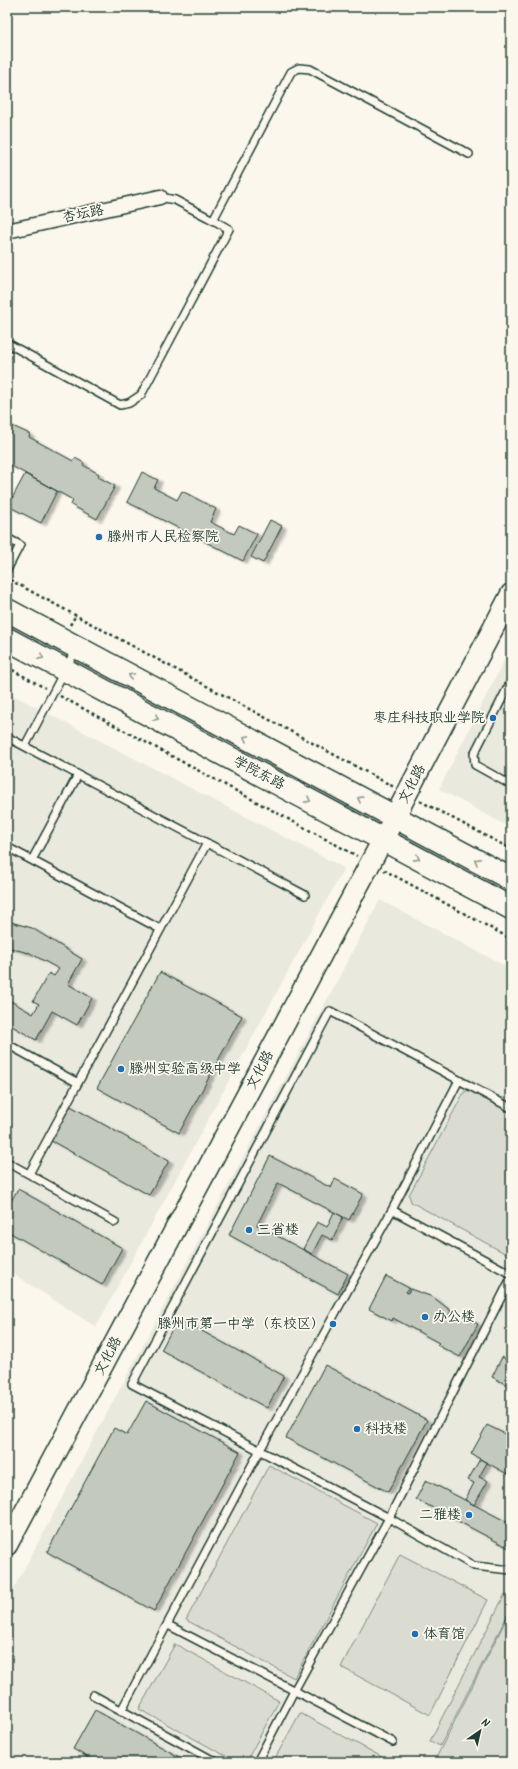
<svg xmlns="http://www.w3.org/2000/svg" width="518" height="1769" font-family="Kalam,'LXGW WenKai TC',sans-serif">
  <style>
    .built { fill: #eae9de }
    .green { fill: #dbdcd1; stroke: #7d8c82 }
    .building { fill: #c4c9be; stroke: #1f3d34; filter: url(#shadow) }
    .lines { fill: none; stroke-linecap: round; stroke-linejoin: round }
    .lane-casing { stroke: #1f3d34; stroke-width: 10 }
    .street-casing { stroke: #1f3d34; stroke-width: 17 }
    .secondary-casing { stroke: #1f3d34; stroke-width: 23 }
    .primary-casing { stroke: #1f3d34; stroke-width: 25 }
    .path { stroke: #1f3d34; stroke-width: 2.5; stroke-dasharray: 3 3; stroke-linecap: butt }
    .lane { stroke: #fbf7ec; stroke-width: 7 }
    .street { stroke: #fbf7ec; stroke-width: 14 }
    .secondary { stroke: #fbf7ec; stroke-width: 20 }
    .primary { stroke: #fbf7ec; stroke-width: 22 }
    .oneway { stroke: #8d9a90 }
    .poi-dot { fill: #1f6fb2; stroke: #fbf7ec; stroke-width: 1.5 }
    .labels { text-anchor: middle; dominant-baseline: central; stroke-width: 3.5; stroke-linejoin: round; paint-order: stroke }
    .street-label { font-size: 14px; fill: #1f3d34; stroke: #fbf7ec }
    .poi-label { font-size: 14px; fill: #1f3d34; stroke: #fbf7ec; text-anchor: start }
  </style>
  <defs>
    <filter id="shadow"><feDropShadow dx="4.5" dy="2.5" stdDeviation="1" flood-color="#0004"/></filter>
  </defs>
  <rect width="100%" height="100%" fill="#fbf7ec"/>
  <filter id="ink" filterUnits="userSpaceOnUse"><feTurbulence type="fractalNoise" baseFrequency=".025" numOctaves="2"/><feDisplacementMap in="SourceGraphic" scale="8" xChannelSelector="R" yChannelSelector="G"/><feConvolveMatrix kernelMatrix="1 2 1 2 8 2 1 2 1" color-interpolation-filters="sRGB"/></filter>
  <g filter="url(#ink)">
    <path class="built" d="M511 647V828L439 789Z
      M7 692 344 868 96 1327 7 1270Z
      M380 900 511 969V1762H7V1601Z"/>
    <path class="green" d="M469 1090 511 1113V1253L508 1255 411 1202 409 1195 464 1092Z
      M269 1465 377 1523 294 1678 186 1620Z
      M400 1554 488 1600 430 1715 341 1667Z
      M505 1594 511 1597V1608L440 1746 430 1741Z
      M511 1610V1762H434Z
      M175 1644 279 1701 246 1762H237L139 1709Z
      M300 1713 382 1757 379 1762H273Z"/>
    <path class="building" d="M8 424 30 434 29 437 73 461 75 458 84 463 83 465 99 474 98 477 115 486 97 519 71 505 73 500 8 464 7 467Z
      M142 472 158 480 154 488 177 500 182 491 216 509 210 522 234 534 239 525 257 534 243 561 127 502Z
      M25 474 57 491 41 523 8 506Z
      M270 520 282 526 263 563 251 557Z
      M7 921 32 928 82 959 68 984 92 998 77 1025 52 1011 36 1040 7 1023V999L33 1014 39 1004 33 1001 49 973 54 976 59 969 28 952V953L7 947Z
      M160 972 242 1016 179 1133 97 1088Z
      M65 1103 169 1161 149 1195 46 1138Z
      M270 1156 331 1188 335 1179 363 1194 349 1220 278 1183 257 1225 348 1274 338 1294 229 1235Z
      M18 1189 122 1248 102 1285 7 1231V1208Z
      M334 1212 343 1217 332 1240 322 1235 312 1254 303 1249 317 1222 327 1227Z
      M386 1276 409 1288 406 1292 408 1293 410 1289 433 1297 451 1311 449 1315 451 1316 454 1311 478 1324 460 1357 437 1345 439 1343 393 1318 392 1321 369 1309Z
      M178 1318 284 1376 267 1408 161 1350Z
      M502 1357 511 1362V1387L492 1377Z
      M325 1365 427 1420 388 1492 286 1438Z
      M146 1401 240 1452 154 1611 47 1552 114 1428 127 1435Z
      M487 1425 509 1436 506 1442 511 1445V1476L471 1454Z
      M480 1459 487 1463 479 1477 488 1481 474 1505 465 1500 474 1483 468 1480Z
      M426 1480 511 1524V1549L416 1499Z
      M95 1710 188 1762H96L73 1749Z"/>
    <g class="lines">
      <defs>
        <path id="lane" d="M160 197 175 200 213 220
          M7 343 120 405 129 403 141 395 229 229 213 220 291 72 299 68 310 69 469 154
          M7 538 20 545 7 570
          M511 681 474 754 475 765 511 785
          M7 737 305 895
          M25 746 76 649
          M7 847 160 929
          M32 860 78 775
          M7 1044 78 1083
          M511 1108 330 1011 132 1384 389 1518 474 1566 511 1570
          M7 1162 115 1222
          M29 1174 207 843
          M392 1210 511 1274
          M168 1625 393 1742
          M93 1695 216 1762
          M121 1711 260 1450 392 1210 459 1080
          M257 1762 294 1691 389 1518 511 1278"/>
        <path id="street" d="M7 231 160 197"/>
        <path id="secondary" d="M7 1545 389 828 511 594"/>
        <path id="primary" d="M7 610 511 879
          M7 639 511 908"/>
      </defs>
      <use href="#lane" class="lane-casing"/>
      <use href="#street" class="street-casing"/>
      <use href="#secondary" class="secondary-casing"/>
      <use href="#primary" class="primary-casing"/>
      <path class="path" d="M10 580 394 787
        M70 625 76 615
        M7 667 45 688
        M60 696 357 856
        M420 801 511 849
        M384 870 511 939"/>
      <use href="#lane" class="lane"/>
      <use href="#street" class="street"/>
      <use href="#secondary" class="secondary"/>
      <use href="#primary" class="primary"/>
    </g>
    <defs><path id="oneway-chevron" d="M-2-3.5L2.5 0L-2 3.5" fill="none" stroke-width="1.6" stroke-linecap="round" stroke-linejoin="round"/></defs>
    <g class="oneway">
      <use href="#oneway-chevron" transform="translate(41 657) rotate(28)"/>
      <use href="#oneway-chevron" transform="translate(131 676) rotate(-152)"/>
      <use href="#oneway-chevron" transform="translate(156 718) rotate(28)"/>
      <use href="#oneway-chevron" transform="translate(246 738) rotate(-152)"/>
      <use href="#oneway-chevron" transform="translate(360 799) rotate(-152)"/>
      <use href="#oneway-chevron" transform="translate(308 800) rotate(28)"/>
      <use href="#oneway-chevron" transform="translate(417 858) rotate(28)"/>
      <use href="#oneway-chevron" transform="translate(477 861) rotate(-152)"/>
    </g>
  </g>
  <g class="poi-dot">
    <circle cx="99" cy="537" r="4"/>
    <circle cx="493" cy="718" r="4"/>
    <circle cx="121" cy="1069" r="4"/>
    <circle cx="249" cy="1230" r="4"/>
    <circle cx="425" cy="1317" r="4"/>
    <circle cx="333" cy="1324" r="4"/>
    <circle cx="357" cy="1429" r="4"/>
    <circle cx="469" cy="1515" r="4"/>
    <circle cx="415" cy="1634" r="4"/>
  </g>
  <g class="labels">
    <g class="street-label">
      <text transform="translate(83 214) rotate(-12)">杏坛路</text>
      <text transform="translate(259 773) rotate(28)">学院东路</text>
      <text transform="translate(412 784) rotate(-62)">文化路</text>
      <text transform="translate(260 1070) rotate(-62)">文化路</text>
      <text transform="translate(108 1356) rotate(-62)">文化路</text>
    </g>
    <g class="poi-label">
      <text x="107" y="537">滕州市人民检察院</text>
      <text x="485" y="718" text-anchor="end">枣庄科技职业学院</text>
      <text x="129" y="1069">滕州实验高级中学</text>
      <text x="257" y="1230">三省楼</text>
      <text x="433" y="1317">办公楼</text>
      <text x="325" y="1324" text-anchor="end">滕州市第一中学（东校区）</text>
      <text x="365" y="1429">科技楼</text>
      <text x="461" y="1515" text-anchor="end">二雅楼</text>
      <text x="423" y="1634">体育馆</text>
    </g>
  </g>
  <rect width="518" height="1769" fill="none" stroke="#fbf7ec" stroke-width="24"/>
  <rect x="12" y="12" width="494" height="1745" fill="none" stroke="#1f3d34" stroke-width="1.5" filter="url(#ink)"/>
  <g transform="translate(480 1731) rotate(34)" stroke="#fbf7ec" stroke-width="3" paint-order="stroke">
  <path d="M0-3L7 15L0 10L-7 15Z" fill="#1f3d34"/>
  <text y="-6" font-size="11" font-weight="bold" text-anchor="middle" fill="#1f3d34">N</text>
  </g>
</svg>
